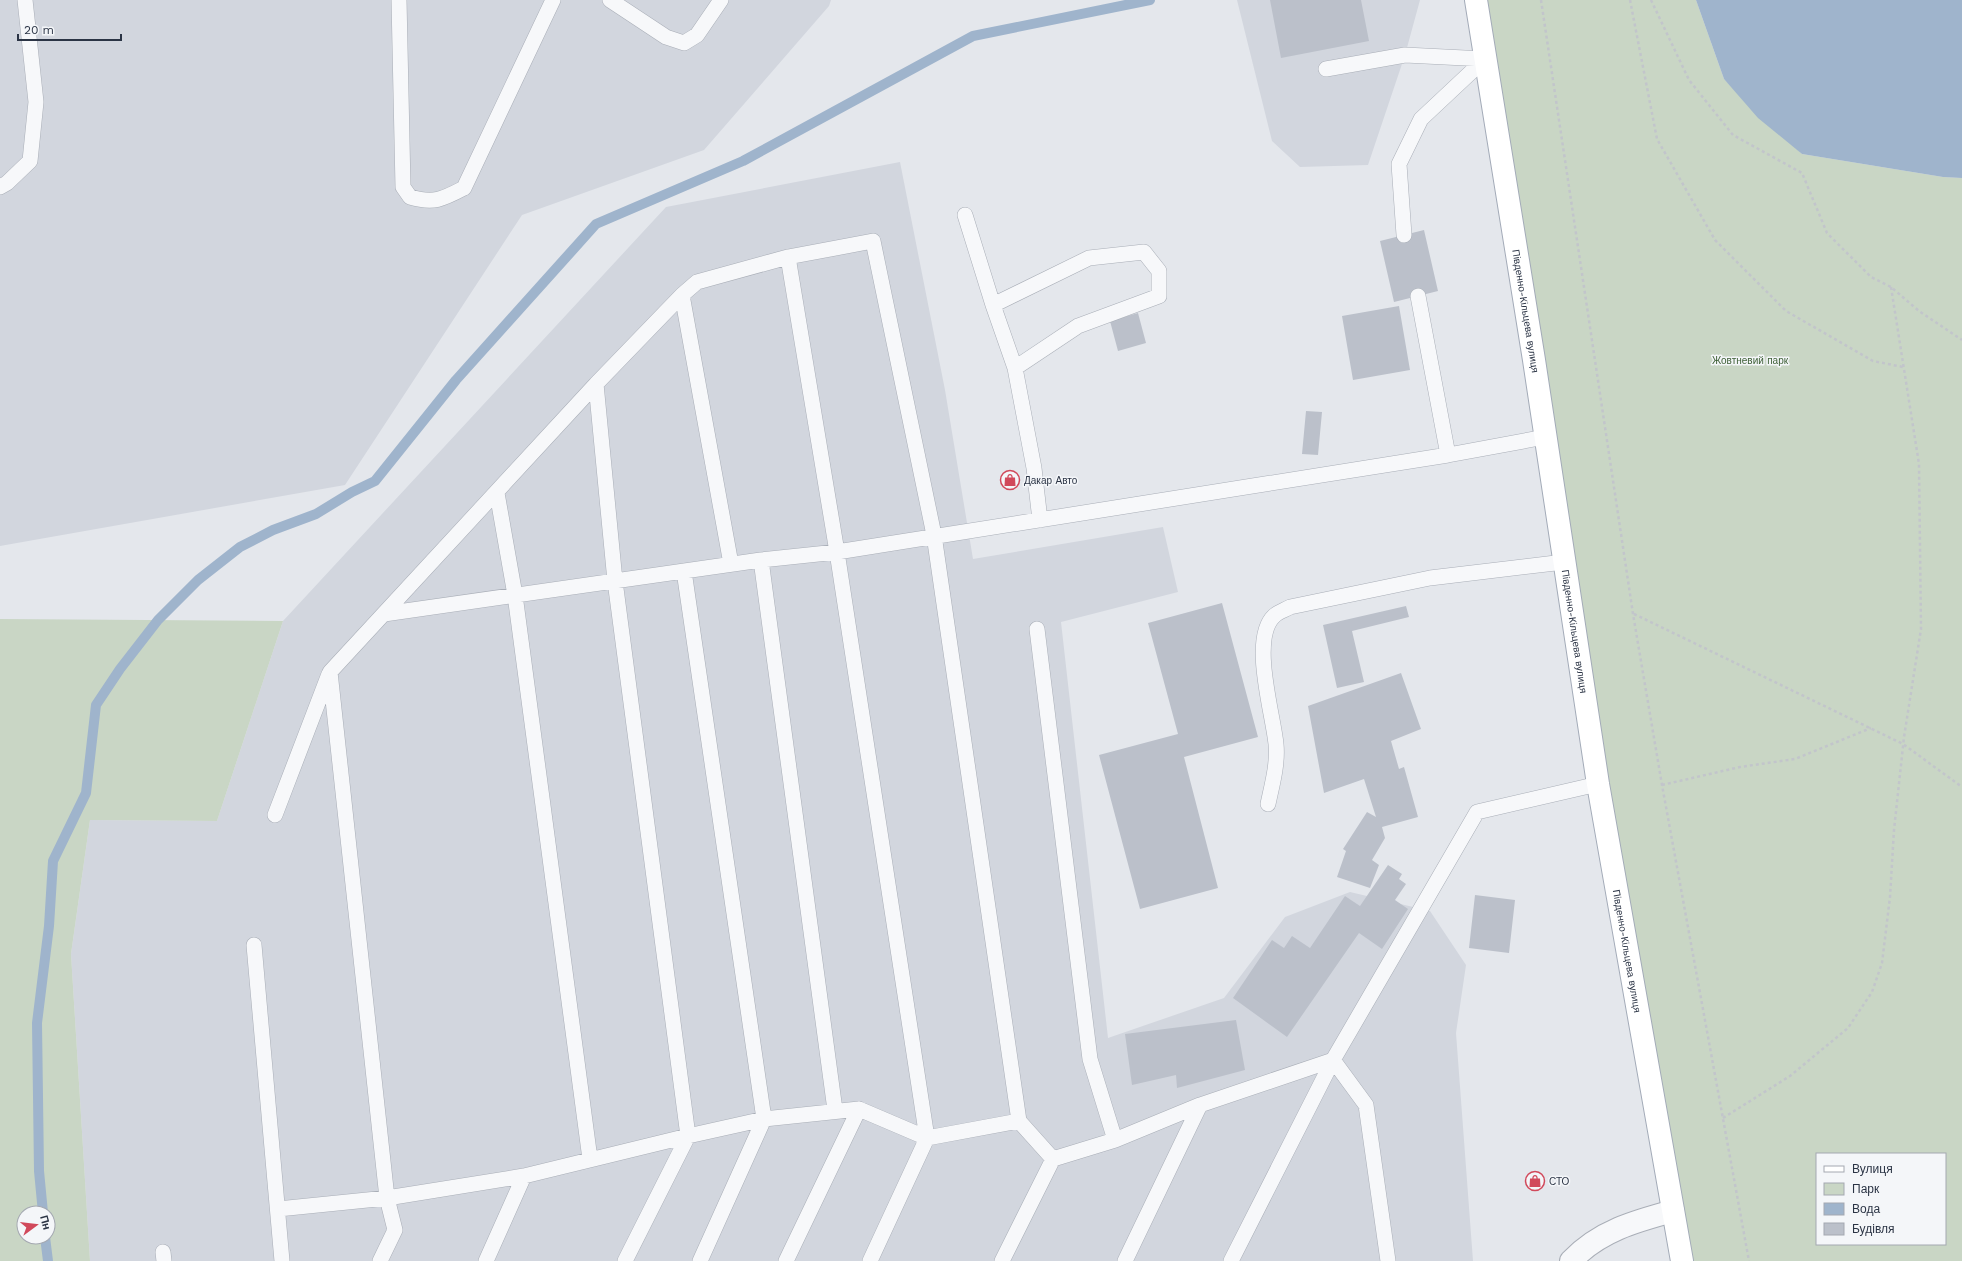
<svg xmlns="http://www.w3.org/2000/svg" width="1962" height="1261" font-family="'Work Sans',sans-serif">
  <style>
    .built { fill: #d2d6de }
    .green { fill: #c9d6c5; fill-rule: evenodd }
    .water { fill: #9fb4cc }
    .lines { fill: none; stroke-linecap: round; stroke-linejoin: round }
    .stream { stroke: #9fb4cc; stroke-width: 10 }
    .building { fill: #bbc0ca }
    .lane-casing { stroke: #a9aeb7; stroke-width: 16 }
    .street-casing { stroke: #a9aeb7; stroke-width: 24 }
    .primary-casing { stroke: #a3abb8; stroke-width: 24 }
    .path { stroke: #c2c5cb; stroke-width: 2.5; stroke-dasharray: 3 3; stroke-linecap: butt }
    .lane { stroke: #f7f8fa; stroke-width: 15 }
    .street { stroke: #f7f8fa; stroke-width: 22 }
    .primary { stroke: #fff; stroke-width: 22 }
    .labels { text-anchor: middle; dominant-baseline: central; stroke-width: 3; stroke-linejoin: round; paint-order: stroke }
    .street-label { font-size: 10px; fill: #2b3445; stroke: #f4f6f9 }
    .park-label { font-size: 10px; fill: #3f6138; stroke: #f4f6f9 }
    .poi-label { font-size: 10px; fill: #2b3445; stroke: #f4f6f9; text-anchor: start }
  </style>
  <rect width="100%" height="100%" fill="#e4e7ec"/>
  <path class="built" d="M0 0H831L829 6 704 150 522 215 345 485 0 546Z
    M1237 0H1420L1405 55 1368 165 1300 167 1272 141Z
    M900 162 945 390 973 559 1163 527 1178 592 1061 622 1108 1038 1224 998 1285 917 1350 892 1430 911 1466 965 1456 1033 1473 1261H90L71 954 90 820 217 821 283 621 666 207Z"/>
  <path class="green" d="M1477 0H1696L1724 79 1802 154 1943 177 1962 178V1261H1684ZM1817 1154H1945V1244H1817Z
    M0 619 283 621 217 821 90 820 71 954 90 1261H0ZM24 1213H48V1237H24Z"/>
  <path class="water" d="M1696 0H1962V178L1943 177 1802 154 1758 118 1724 79Z"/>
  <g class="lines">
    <path class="stream" d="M43 1213 39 1171 37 1023 49 926 53 861 86 793 96 705 120 669 158 620 198 580 240 547 273 530 316 514 352 492 375 481 456 380 596 224 743 161 973 36 1150 0
      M45 1237 48 1261"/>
  </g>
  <path class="building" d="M1270 0H1361L1369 41 1281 58Z
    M1424 230 1438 291 1394 302 1380 241Z
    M1399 306 1410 370 1353 380 1342 316Z
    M1138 313 1146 343 1118 351 1110 321Z
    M1306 411 1322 412 1318 455 1302 454Z
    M1222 603 1258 737 1184 757 1218 888 1140 909 1099 755 1178 734 1148 623Z
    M1406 606 1409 617 1352 631 1364 682 1337 688 1323 625Z
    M1401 673 1421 729 1391 741 1399 769 1404 767 1418 817 1382 827 1385 838 1372 860 1379 865 1370 888 1337 877 1346 851 1343 849 1367 812 1376 817 1364 779 1324 793 1308 706Z
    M1388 865 1402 874 1399 879 1406 884 1395 900 1408 909 1382 949 1359 933 1287 1037 1233 998 1272 940 1284 948 1292 936 1310 948 1345 896 1360 906Z
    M1475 895 1515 900 1509 953 1469 948Z
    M1236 1020 1245 1070 1177 1088 1176 1075 1132 1085 1125 1034Z"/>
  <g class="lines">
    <defs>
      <path id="lane" d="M399 0 403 187 410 197C434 204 443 199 464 188L553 0
        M610 0 666 37 684 43 697 35 721 0
        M1326 69 1405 55 1485 59
        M0 187 7 183 30 161 36 102 25 0
        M965 215 993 305 1015 368 1034 468 1040 520
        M1404 235 1399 164 1421 119 1485 59
        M788 257 837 552 927 1138 870 1261
        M682 295 731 564
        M1418 296 1448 455
        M993 305 1089 258 1144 252 1159 271V296L1078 326 1015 368
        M596 384 615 581 688 1136 764 1119 684 571
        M497 493 515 595 590 1159
        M761 560 835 1110
        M384 614 761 560 837 552 1448 455 1545 437
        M1037 629 1090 1059 1115 1140 1200 1105 1333 1060 1477 812 1598 784
        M1268 804C1272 785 1278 764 1276 744 1273 713 1250 639 1274 616 1278 612 1285 610 1290 607L1430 578 1564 562
        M275 815 329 674
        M254 945 282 1261
        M1019 1121 1053 1159
        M278 1209 387 1198 524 1176
        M163 1252 164 1261
        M380 1261 395 1230 387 1198 330 672 596 384 682 295 697 282 788 257 873 241 934 535 1019 1121 927 1138 859 1109 764 1119 700 1261
        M486 1261 524 1176 688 1136 625 1261
        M786 1261 859 1109
        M1002 1261 1053 1159 1115 1140
        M1125 1261 1200 1105
        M1231 1261 1333 1060 1366 1105 1388 1261"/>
      <path id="street" d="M1571 1261C1599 1231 1636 1221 1673 1211"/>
      <g id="primary">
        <path id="s1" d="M1476 0 1534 360 1598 784 1682 1261"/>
      </g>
    </defs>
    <use href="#lane" class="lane-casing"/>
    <use href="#street" class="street-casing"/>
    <use href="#primary" class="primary-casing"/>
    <path class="path" d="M1541 0 1633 614 1662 785 1749 1261
      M1630 0 1657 139 1715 240 1786 311 1873 361 1903 367
      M1651 0 1689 80 1733 135 1802 173 1827 233 1871 277 1891 287 1919 311 1962 340
      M1634 614 1903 744 1962 787
      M1662 785 1740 767 1795 759 1871 728
      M1723 1118 1790 1076 1848 1028 1872 992 1882 963 1890 897 1894 830 1904 737 1921 629 1919 464 1891 287"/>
    <use href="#lane" class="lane"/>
    <use href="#street" class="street"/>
    <use href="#primary" class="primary"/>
  </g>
  <defs>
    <symbol id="shop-ring" viewBox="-11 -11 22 22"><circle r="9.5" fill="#f4f6f9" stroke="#d1495b" stroke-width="1.5"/><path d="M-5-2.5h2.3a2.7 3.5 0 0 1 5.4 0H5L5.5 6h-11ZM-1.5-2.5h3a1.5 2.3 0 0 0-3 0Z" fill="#d1495b"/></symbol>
  </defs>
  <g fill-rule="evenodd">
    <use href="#shop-ring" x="999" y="469" width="22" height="22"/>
    <use href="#shop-ring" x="1524" y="1170" width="22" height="22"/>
  </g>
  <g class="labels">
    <g class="street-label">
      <text stroke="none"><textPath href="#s1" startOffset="315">Південно-Кільцева вулиця</textPath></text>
      <text stroke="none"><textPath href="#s1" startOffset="639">Південно-Кільцева вулиця</textPath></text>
      <text stroke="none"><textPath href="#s1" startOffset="963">Південно-Кільцева вулиця</textPath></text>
    </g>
    <g class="park-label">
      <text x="1750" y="360">Жовтневий парк</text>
    </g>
    <g class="poi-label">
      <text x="1024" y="480">Дакар Авто</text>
      <text x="1549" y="1181">СТО</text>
    </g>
  </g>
  <rect x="1816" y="1153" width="130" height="92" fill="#f4f6f9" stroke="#a4a8b1"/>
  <rect x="1824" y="1166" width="20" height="6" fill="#ffffff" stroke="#a4a8b1"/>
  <text x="1852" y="1173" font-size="12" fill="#2b3445">Вулиця</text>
  <rect x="1824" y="1183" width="20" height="12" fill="#c9d6c5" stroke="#a4a8b1"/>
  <text x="1852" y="1193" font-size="12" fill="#2b3445">Парк</text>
  <rect x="1824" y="1203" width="20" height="12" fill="#9fb4cc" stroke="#a4a8b1"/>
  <text x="1852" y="1213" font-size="12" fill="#2b3445">Вода</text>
  <rect x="1824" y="1223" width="20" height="12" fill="#bbc0ca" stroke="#a4a8b1"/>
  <text x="1852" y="1233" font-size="12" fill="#2b3445">Будівля</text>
  <g transform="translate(36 1225) rotate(75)"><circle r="19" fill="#f4f6f9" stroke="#a4a8b1"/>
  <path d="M0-3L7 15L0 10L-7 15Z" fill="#d1495b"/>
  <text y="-6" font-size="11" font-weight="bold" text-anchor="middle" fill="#2b3445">Пн</text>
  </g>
  <path d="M18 34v6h103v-6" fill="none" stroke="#2b3445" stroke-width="2"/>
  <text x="24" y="34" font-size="12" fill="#2b3445" stroke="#f4f6f9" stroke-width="3" paint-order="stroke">20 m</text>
</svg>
